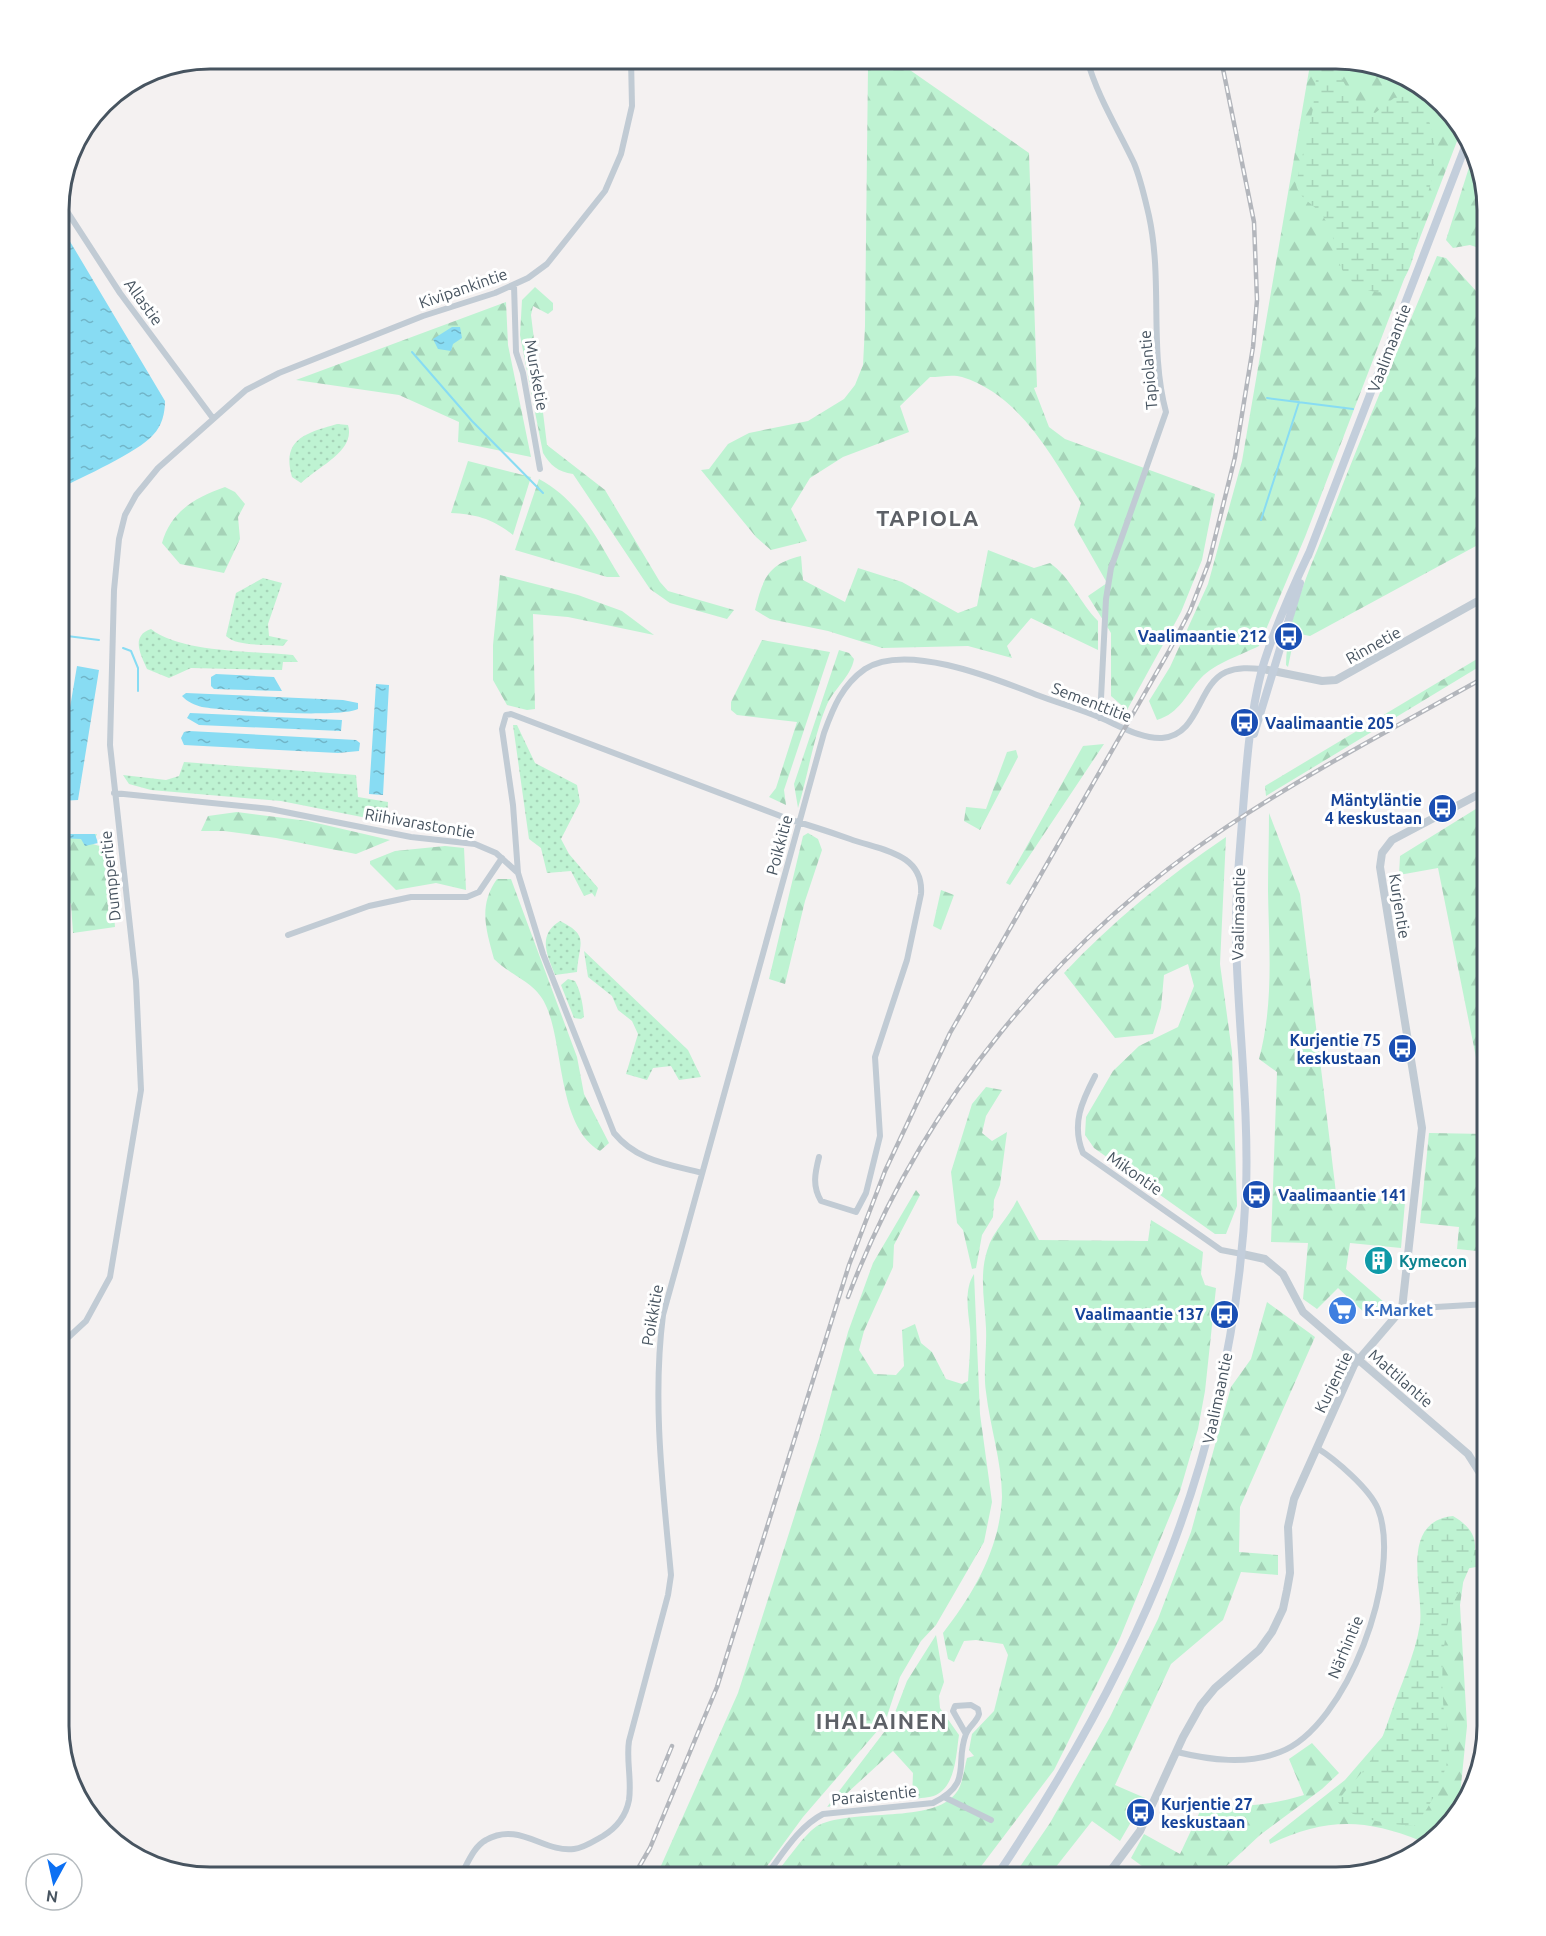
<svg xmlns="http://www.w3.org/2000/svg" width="1546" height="1936" font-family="Ubuntu,sans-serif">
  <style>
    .grass { fill: url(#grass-dots) }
    .forest { fill: url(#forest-firs) }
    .wetland { fill: url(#wetland-marsh) }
    .pitch { fill: #bef3d2 }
    .water { fill: url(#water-ripples) }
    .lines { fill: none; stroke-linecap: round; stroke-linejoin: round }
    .stream { stroke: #88dcf3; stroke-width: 2 }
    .minor { stroke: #c1cbd4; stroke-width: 6 }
    .tertiary { stroke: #c1cbd4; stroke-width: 8 }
    .secondary { stroke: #c3cedb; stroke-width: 8 }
    .rail-casing { stroke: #b3b6bc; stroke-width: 4.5 }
    .rail { stroke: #fff; stroke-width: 2; stroke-dasharray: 7; stroke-linecap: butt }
    .labels { text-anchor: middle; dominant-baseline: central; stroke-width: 6; stroke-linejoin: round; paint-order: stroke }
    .street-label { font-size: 16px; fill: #475460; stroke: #fff }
    .transit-label { font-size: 16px; font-weight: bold; fill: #164399; stroke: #fff; text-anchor: end }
    .culture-label { font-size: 16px; font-weight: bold; fill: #0d838f; stroke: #fff; text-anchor: start }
    .shop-label { font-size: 16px; font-weight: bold; fill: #366cbe; stroke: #fff; text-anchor: start }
    .district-label { font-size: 22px; font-weight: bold; letter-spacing: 1.5px; fill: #5d6167; stroke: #fff }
    .rim { fill: none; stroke: #475460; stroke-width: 3 }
  </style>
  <defs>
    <pattern id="grass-dots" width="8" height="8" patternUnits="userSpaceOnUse" patternTransform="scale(1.5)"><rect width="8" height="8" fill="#bef3d2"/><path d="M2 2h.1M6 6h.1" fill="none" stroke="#a5d2b7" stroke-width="1.8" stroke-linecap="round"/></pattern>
    <pattern id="forest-firs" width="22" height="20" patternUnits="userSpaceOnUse" patternTransform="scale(1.5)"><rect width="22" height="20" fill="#bef3d2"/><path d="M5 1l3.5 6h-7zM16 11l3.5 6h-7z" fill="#a5d2b7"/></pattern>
    <pattern id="wetland-marsh" width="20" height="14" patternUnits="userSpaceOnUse" patternTransform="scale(1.5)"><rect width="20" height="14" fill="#bef3d2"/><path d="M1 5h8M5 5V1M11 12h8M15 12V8" fill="none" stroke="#a5d2b7"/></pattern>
    <pattern id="water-ripples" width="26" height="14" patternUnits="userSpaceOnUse" patternTransform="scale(1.5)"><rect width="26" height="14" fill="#88dcf3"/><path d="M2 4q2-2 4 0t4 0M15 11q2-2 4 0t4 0" fill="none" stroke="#71b5c8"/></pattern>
  </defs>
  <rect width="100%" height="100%" fill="#f4f1f1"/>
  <path class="grass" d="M337 424 348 425C356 451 317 467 301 483L292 477C281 439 306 433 337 424Z
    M263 578 282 583 268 624 269 636 288 640 283 646C268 644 237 647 226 636L236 593Z
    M151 629C181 653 254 651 293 655L298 662H283L282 670 191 668 169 678 147 669C141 655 130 636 151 629Z
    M513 725H517L535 763 577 785 580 802 561 839 569 854 598 888 595 897 592 893 584 896 571 871 547 873 541 848 529 839Z
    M184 762 356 775 358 797 388 802 387 822 281 801 151 790 129 784 123 775 166 780 179 776Z
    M560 921C590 936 579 942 577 972L555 975C547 955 537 935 560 921Z
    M584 951 688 1050 701 1077 679 1080 671 1066 653 1068 647 1080 626 1074 638 1034 632 1021 618 1010 612 996 588 977Z
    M568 979 575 981C581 992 583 1005 584 1017L581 1019 574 1018 561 985Z"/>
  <path class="forest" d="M872 59H894L1029 153 1037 387 1034 388 1049 427 1065 439 1215 494 1202 560 1181 612 1127 710 1111 696V633L1088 596 1107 583 1074 525 1081 503C1051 455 1020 395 962 377 953 374 940 377 930 377L900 406 909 432 843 457 810 478 791 509 807 541 771 550 756 537 701 470 709 469 728 444 749 433 808 421 844 399 855 385 863 365 865 326 868 67Z
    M1311 59H1346L1412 79 1462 125 1459 136 1305 537 1259 646C1241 655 1215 663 1201 678 1186 694 1180 713 1157 720L1149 701 1170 667 1208 584 1242 461Z
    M1472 158 1487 210V282L1479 248 1470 245 1453 248 1446 240Z
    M1437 256 1446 258 1487 303V540L1310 636 1295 633 1288 667 1286 665C1287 617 1310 569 1327 526 1361 435 1400 346 1437 256Z
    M535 287 553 303V310L548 314 533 306 531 315 547 445 605 490 660 582 668 591 734 610 727 619 670 603 650 589 573 474C558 472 550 465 543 453L520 335 522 300Z
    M506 302 508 345 531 457 458 442 459 422 399 395 296 380Z
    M468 461 531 477 513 535C493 519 476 514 451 513Z
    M539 479C581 502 596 538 620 577H607L515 550Z
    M225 487 235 492 245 504 238 517 240 539 224 573 180 564 162 543C171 511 196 497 225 487Z
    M988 550 1034 568 1050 563C1071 578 1080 603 1098 621V650L1031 618 1007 646 1012 658 968 646 882 648 828 631 770 619 755 610C763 578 768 564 801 556L803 580 845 602 858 568 902 582 958 613 977 606Z
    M500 575 578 595 622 611 654 635 568 617 533 614 535 709 527 710 507 705 493 680V645Z
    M762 640 830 652 784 790 786 805 769 797 776 788 797 722 737 715 731 710V702Z
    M839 650 849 653 854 659C851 677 833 689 826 707 813 739 808 775 798 808L794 784Z
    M1487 653V662L1266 796 1265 786Z
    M1104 744 1010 885 1006 883 1083 746Z
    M1016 750 1018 757 980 830 964 821 966 807 986 809 1007 752Z
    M1479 807 1487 824V1112L1438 868 1399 875 1400 856Z
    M237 812 308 821 390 840 356 854 276 838 224 831H201L208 816Z
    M1269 813 1300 894 1336 1193 1405 1202 1401 1248 1350 1243 1346 1269 1385 1303 1369 1317 1338 1288 1317 1309 1303 1299 1308 1243 1271 1242 1277 1072 1259 1059C1274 1003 1269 949 1268 891 1268 865 1269 839 1269 813Z
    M808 833 818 839 822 850 805 901 785 984 769 979 803 836Z
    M97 834 93 844 109 849 115 927 73 933 71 904 59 887V839Z
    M1226 837 1220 964 1232 1052 1237 1206 1226 1234H1215L1094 1148 1085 1135 1086 1117 1113 1071 1139 1046 1178 1027 1194 986 1188 964 1164 975 1161 1008 1153 1034 1115 1038 1064 973C1112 922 1168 876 1226 837Z
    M445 846 464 848 466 890 436 883 396 890 370 864V861L395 851Z
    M497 879H511L577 1057 584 1094 609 1143 600 1151C558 1126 564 1049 547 1008 537 982 512 977 494 959 486 929 478 906 497 879Z
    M941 890 954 895 941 930 933 926Z
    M986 1087 1002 1090 986 1116 982 1133 992 1141 1007 1132 1000 1185 994 1200 993 1217 982 1235 976 1268 972 1269 963 1230 957 1223 951 1172 972 1104Z
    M1429 1133 1487 1134V1252L1457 1249 1459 1227 1420 1223Z
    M916 1190 920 1195 894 1245 893 1267 864 1331 859 1350 874 1374 896 1375 904 1366 902 1330 915 1324 921 1343 932 1352 946 1379 962 1384 968 1381C969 1364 971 1346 970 1329 968 1311 964 1289 974 1274L980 1414 992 1502 984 1542 936 1625 921 1641 900 1677 885 1722 803 1817 759 1877H656L738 1693 819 1439 848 1332 873 1263Z
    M1017 1200 1039 1240 1148 1241 1151 1220 1203 1252 1201 1274 1205 1285 1216 1288 1205 1391 1198 1429 1180 1491 1120 1638 1054 1770 973 1877H773C784 1865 805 1832 819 1825 855 1808 933 1824 956 1793 963 1785 964 1768 967 1758L974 1756 969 1750 972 1734 994 1711 1008 1655 1003 1644 976 1640 964 1641 954 1662 948 1659 943 1633C974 1593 1000 1548 1002 1497 1002 1462 990 1427 986 1392 983 1372 987 1349 986 1328 985 1303 979 1276 987 1251 993 1230 1008 1219 1017 1200Z
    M1267 1302 1315 1337 1240 1507 1239 1552 1278 1555V1575L1241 1572 1223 1620 1171 1664 1115 1785 1145 1798 1120 1841 1092 1821 1048 1877H1013L1050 1823 1110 1717 1158 1619 1191 1532 1231 1387 1251 1359Z
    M1487 1548V1565L1465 1569 1460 1605 1467 1726 1460 1795 1454 1816 1421 1852 1415 1854 1421 1841C1364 1818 1325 1818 1270 1844L1269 1840 1345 1780 1415 1699 1448 1554Z
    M936 1635 944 1682 939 1696 940 1708 959 1735C956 1754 956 1785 936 1795 930 1798 919 1798 912 1799L913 1773 893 1751 834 1805 827 1807 891 1723 907 1681Z
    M1312 1743 1339 1773 1322 1789 1260 1835 1215 1877H1157L1131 1858 1144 1834 1180 1854 1203 1805C1239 1807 1269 1806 1304 1795L1289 1759Z"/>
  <path class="wetland" d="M1326 65C1348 72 1342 100 1375 113L1394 98 1410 96C1435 115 1438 148 1432 178 1430 190 1424 201 1421 213 1417 239 1413 302 1371 291 1360 288 1353 284 1345 274 1337 264 1337 247 1332 235 1330 229 1326 220 1322 215 1313 203 1299 199 1296 184L1313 109 1317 69Z
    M1453 1516C1465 1523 1476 1533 1475 1548 1472 1571 1453 1596 1448 1621 1443 1646 1441 1673 1443 1698 1443 1711 1446 1722 1449 1734 1454 1761 1432 1807 1414 1826 1394 1825 1347 1819 1338 1802 1347 1785 1363 1775 1372 1758 1380 1746 1385 1730 1390 1716 1400 1686 1415 1656 1420 1624 1424 1590 1398 1522 1453 1516Z"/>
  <path class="pitch" d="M922 1844 940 1846 937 1877H918Z"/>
  <path class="water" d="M59 223 165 401C165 413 162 426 153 435 137 453 82 477 59 489Z
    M452 327H460L462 338 453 344 451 351 438 349 433 339Z
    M59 666 65 670 59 719Z
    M77 666 99 670 78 800 59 801V773Z
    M216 674 274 677 282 691 214 689 211 686V677Z
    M376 684 389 685 383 795 369 794Z
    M186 693 343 700 358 703V709C342 718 225 711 202 707 195 705 187 702 182 696Z
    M190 713 342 720 341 731 199 725 187 718Z
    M189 731 356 740 360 743 359 751 338 753 184 745 181 738 184 732Z
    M59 834H95L98 843 85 846 81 839 59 838Z"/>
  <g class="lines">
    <path class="stream" d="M412 352 472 421 543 493
      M1267 398 1353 409
      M1261 520 1299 402
      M59 635 99 640
      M123 648 131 651 138 668V691
      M59 869H67L69 860 59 850"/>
    <path class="minor" d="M1087 59C1097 96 1118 129 1134 163 1141 180 1145 199 1149 216 1163 281 1149 349 1166 412L1111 568 1106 599 1100 718
      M59 199 120 293 212 417
      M514 285 516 352 523 373 540 469
      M114 793 270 809 411 837 475 844 496 853 518 873 543 954 614 1133C637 1161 668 1164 702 1173
      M518 873 513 805 502 729 506 715 511 714 791 820C812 826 830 832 850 839 880 850 924 853 921 894L907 960 875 1057 880 1136 866 1193 856 1212 821 1201C812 1186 815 1173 819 1157
      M288 935 369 906 411 897H467L479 892 502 858
      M1095 1076C1082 1101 1071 1124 1083 1153L1221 1250 1242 1254
      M1402 1309 1487 1304
      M59 1346 86 1321 110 1277 141 1090 136 981 110 745 114 590 119 539 125 515 136 495 158 468 246 390 279 373 423 316 495 293 528 278 547 264 605 191 621 154 632 106 631 59
      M1177 1752C1210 1760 1247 1765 1280 1752 1347 1727 1403 1573 1378 1509 1370 1489 1335 1459 1317 1448
      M944 1797 991 1820
      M460 1877C467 1865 473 1847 486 1840 519 1821 544 1853 574 1849 584 1848 594 1841 603 1836 616 1828 626 1816 629 1800 632 1780 626 1760 629 1741L668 1595 671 1575C663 1489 652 1402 663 1315L824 733C833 708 842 685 865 669 906 642 996 679 1037 695 1058 703 1080 709 1101 718 1120 726 1141 739 1162 738 1200 735 1197 685 1226 672 1238 667 1250 668 1263 669
      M765 1877C782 1855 798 1827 823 1814L933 1803C974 1783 954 1764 966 1734 969 1726 977 1722 979 1714L978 1709 971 1705 955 1706 953 1711 966 1734
      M1306 1877 1333 1869 1362 1870"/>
    <path class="tertiary" d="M1263 669 1322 681 1336 680 1487 596
      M1242 1254 1265 1259 1283 1274 1303 1312 1468 1454 1487 1484
      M1106 1877 1140 1831 1183 1737 1201 1705 1215 1688 1259 1650 1272 1632 1283 1609 1287 1590 1290 1573 1288 1527 1294 1499 1354 1365 1402 1309 1422 1128 1380 867 1382 853 1392 840 1487 790"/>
    <path class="secondary" d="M1308 556 1467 142
      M1254 734 1300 583
      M996 1877C1139 1664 1234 1452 1246 1191 1249 1108 1238 1023 1236 940 1235 901 1239 861 1242 822 1246 771 1249 719 1262 669 1274 629 1291 591 1309 553"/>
    <defs>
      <path id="rail" d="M848 1297C921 1105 1055 942 1225 828 1309 772 1399 725 1487 676
        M658 1780 672 1746
        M633 1877 650 1848 717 1687 849 1265 885 1171 950 1033 1169 651 1190 611 1209 562 1235 457 1253 347 1257 300 1254 222 1221 59"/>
    </defs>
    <use href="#rail" class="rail-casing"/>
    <use href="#rail" class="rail"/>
  </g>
  <defs>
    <symbol id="bus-disc" viewBox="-11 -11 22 22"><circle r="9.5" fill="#1a4fb4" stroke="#fff"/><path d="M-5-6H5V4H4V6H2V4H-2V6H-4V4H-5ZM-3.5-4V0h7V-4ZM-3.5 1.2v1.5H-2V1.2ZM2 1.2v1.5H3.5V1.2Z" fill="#fff"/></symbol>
    <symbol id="building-disc" viewBox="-11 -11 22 22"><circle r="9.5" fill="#0f9aa8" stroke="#fff"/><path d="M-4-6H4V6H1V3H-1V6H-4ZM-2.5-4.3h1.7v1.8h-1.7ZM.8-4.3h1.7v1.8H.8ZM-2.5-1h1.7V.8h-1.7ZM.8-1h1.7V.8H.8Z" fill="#fff"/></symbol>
    <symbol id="supermarket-disc" viewBox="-11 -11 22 22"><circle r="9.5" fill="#3f7fe0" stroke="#fff"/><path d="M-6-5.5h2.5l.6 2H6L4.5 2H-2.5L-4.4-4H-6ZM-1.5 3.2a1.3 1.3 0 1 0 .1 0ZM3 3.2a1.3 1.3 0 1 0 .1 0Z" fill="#fff"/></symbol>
  </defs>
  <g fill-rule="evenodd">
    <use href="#bus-disc" x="1272" y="620" width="33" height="33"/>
    <use href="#bus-disc" x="1228" y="706" width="33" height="33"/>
    <use href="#bus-disc" x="1426" y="792" width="33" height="33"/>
    <use href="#bus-disc" x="1386" y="1032" width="33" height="33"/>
    <use href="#bus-disc" x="1240" y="1178" width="33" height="33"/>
    <use href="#building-disc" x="1362" y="1244" width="33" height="33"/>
    <use href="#supermarket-disc" x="1326" y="1294" width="33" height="33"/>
    <use href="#bus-disc" x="1208" y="1298" width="33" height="33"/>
    <use href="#bus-disc" x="1124" y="1796" width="33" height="33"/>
  </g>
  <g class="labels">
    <g class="street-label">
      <text transform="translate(463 288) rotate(-19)">Kivipankintie</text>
      <text transform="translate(144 302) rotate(54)">Allastie</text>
      <text transform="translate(1389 348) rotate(-69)">Vaalimaantie</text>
      <text transform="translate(1148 370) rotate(-95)">Tapiolantie</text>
      <text transform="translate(537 375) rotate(80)">Mursketie</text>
      <text transform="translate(1373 645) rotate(-29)">Rinnetie</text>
      <text transform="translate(1092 702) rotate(21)">Sementtitie</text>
      <text transform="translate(420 823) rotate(10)">Riihivarastontie</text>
      <text transform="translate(779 845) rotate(-75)">Poikkitie</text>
      <text transform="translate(110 876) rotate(-96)">Dumpperitie</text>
      <text transform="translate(1400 906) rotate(81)">Kurjentie</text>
      <text transform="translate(1238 914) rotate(-89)">Vaalimaantie</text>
      <text transform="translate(1135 1173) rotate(35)">Mikontie</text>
      <text transform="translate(652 1315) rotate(-80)">Poikkitie</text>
      <text transform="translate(1401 1378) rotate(41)">Mattilantie</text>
      <text transform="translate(1333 1382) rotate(-64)">Kurjentie</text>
      <text transform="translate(1217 1398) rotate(-78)">Vaalimaantie</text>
      <text transform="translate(1345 1647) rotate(-67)">Närhintie</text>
      <text transform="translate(874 1795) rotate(-6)">Paraistentie</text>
    </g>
    <g class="transit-label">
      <text x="1267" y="636">Vaalimaantie 212</text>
      <text x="1265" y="723" text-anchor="start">Vaalimaantie 205</text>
      <text x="1422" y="800">Mäntyläntie<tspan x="1422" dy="18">4 keskustaan</tspan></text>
      <text x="1381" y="1040">Kurjentie 75<tspan x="1381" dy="18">keskustaan</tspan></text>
      <text x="1278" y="1195" text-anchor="start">Vaalimaantie 141</text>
      <text x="1204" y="1314">Vaalimaantie 137</text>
      <text x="1161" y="1804" text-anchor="start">Kurjentie 27<tspan x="1161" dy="18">keskustaan</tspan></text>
    </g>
    <g class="culture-label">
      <text x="1399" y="1261">Kymecon</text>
    </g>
    <g class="shop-label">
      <text x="1364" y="1310">K-Market</text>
    </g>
    <g class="district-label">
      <text x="928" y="517">TAPIOLA</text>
      <text x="882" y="1720">IHALAINEN</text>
    </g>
  </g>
  <path d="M0 0H1546V1936H0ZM210 69H1336A141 141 0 0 1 1477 210V1726A141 141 0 0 1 1336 1867H210A141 141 0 0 1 69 1726V210A141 141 0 0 1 210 69Z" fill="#fff" fill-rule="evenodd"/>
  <path class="rim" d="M210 69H1336A141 141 0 0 1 1477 210V1726A141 141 0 0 1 1336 1867H210A141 141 0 0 1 69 1726V210A141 141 0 0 1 210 69Z"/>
  <g transform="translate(54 1882) rotate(188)"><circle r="28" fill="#ffffff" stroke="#b5bbbf" stroke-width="1.5"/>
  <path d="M0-4.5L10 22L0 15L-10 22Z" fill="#0c70f3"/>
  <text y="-9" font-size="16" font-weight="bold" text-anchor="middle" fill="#475460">N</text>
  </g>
</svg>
